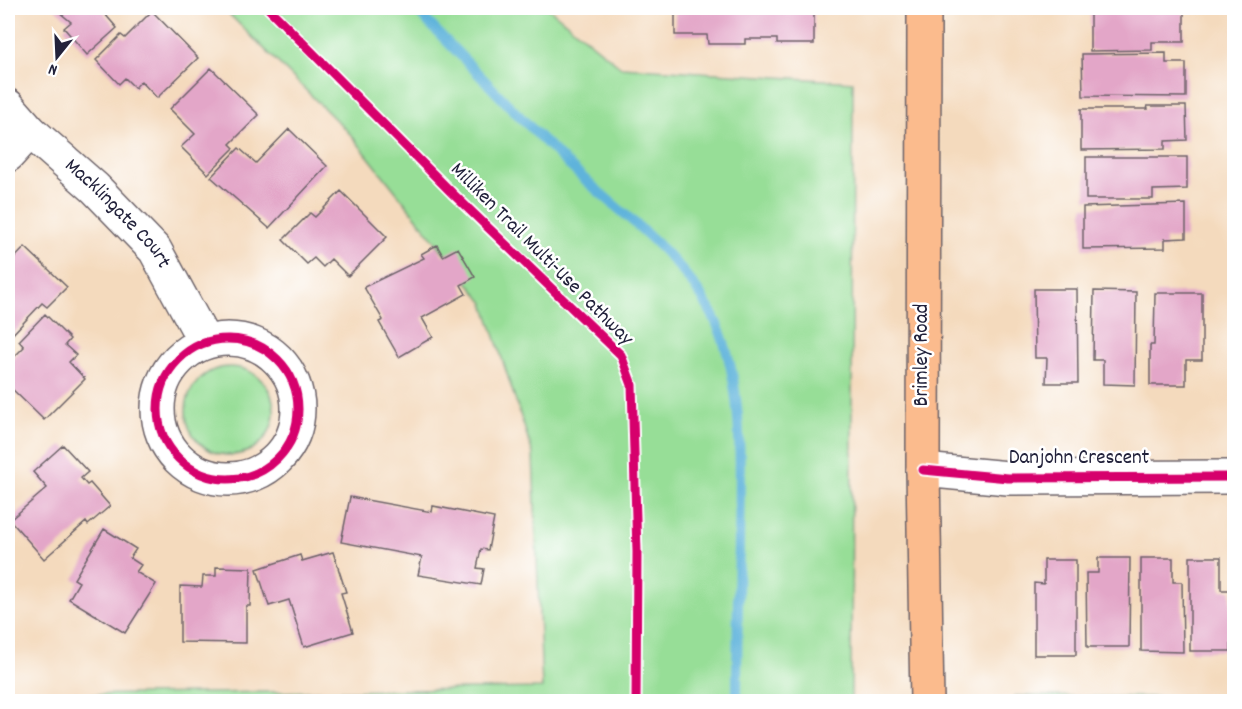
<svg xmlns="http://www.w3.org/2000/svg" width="1242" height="709" font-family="Dekko,sans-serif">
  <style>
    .green { fill: #97de97; stroke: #5c8069; stroke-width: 1.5 }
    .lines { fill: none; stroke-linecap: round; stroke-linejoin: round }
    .stream { stroke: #5fb3db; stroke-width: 10 }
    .building { fill: #e3a6c8 }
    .minor-casing { stroke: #6c6268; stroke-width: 36 }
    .major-casing { stroke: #6c6268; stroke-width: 36 }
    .minor { stroke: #fff; stroke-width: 33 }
    .major { stroke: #fbbb8d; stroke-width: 33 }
    .cycleway-casing { stroke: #fff; stroke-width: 13 }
    .cycleway { stroke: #d6006c; stroke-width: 9 }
    .labels { text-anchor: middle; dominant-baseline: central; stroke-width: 5; stroke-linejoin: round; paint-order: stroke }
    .street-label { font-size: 21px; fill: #22223b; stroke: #fff }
  </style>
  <rect width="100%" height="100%" fill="#fff"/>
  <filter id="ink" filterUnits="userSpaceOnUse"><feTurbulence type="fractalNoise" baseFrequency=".0167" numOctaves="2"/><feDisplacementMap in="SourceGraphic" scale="12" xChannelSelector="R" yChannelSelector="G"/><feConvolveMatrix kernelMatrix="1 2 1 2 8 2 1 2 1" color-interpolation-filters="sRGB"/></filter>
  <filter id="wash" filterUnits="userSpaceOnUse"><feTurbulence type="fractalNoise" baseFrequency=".008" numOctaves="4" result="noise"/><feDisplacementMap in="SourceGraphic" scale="24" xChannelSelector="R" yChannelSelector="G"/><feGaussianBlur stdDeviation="1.35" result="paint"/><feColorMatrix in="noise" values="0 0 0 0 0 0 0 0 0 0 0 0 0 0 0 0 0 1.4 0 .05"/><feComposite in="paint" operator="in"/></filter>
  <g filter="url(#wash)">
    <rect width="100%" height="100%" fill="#f4dabd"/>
    <path class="green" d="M223 8H548L621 67 853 82 851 701 8 702V696L542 688 533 454 484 303 352 136Z
      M186 411a44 44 0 1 1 88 0a44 44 0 1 1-88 0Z
      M1015 696 1234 698V701L1015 702Z"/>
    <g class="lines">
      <path class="stream" d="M414 8C466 60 516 115 570 166 618 211 678 252 711 312 746 376 740 472 739 543 738 596 737 649 737 702"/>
    </g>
    <g id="blocks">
      <path class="building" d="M54 8H110L104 13 117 28 87 55 64 28 71 22Z
        M675 8H814V44H777V39H745V44H708L707 35H675Z
        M1090 8H1184V42H1152V50L1090 51Z
        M152 11 198 58 157 98 141 81 135 88 125 78 119 84 96 60 121 35 125 38Z
        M1166 53V63H1186V97L1083 96 1082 54Z
        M211 68 259 115 230 144 234 148 208 174 181 147 195 134 170 109Z
        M1147 106H1186L1187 140 1165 141V149L1081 150V109H1148Z
        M289 129 327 166 269 228 211 177 239 148 256 163Z
        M1086 157H1187V189L1153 190V199H1086Z
        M341 191 387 237 348 276 331 259 323 267 314 258 307 264 283 240 310 213 315 217Z
        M1186 204V238L1165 239V248L1083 249V207Z
        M437 245 443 256 458 248 475 277 461 285 466 294 422 318 433 337 399 357 379 322 383 320 364 287 424 258 421 254Z
        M25 247 67 287 47 307 42 303 8 339V265Z
        M1034 289H1077L1078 383H1046L1047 358H1035Z
        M1094 291 1136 292 1135 385 1103 384V360H1093Z
        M1155 293H1202V360H1186V385H1150V345H1154Z
        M45 314 70 339 65 345 76 355 69 362 85 379 44 420 8 385V363L24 347 19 341Z
        M63 445 88 472 81 478 87 485 90 483 110 506 88 525 86 522 44 559 10 520 47 488 33 472Z
        M350 497 432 512 433 506 494 518 488 550 481 549 477 568 484 569 481 585 418 575 422 557 341 542Z
        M104 529 136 549 130 558 141 565 136 572 156 584 125 633 69 599 79 582 74 579Z
        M333 552 346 592 341 593 353 632 304 647 289 600 269 606 257 569 300 555 302 561Z
        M1190 557H1221V590H1231V651H1190Z
        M1098 558H1130L1129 647H1087L1086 573H1098Z
        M1141 558H1173V582H1182L1183 652 1141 651Z
        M1044 560H1076V655H1034V583L1044 584Z
        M216 567 251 568 250 606H246V643L180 642V586L202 587 203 576H216Z"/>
    </g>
  </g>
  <g filter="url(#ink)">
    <use href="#blocks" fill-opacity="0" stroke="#6c6268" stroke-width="1.5"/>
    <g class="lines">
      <defs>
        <g id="minor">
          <path id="s1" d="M8 106 30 131 95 188 155 250 205 342"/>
          <path d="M8 155 30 131"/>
          <circle cx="228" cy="409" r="70"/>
          <path d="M923 470 1008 478 1234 477"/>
        </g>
        <path id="major" d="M924 8 923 470 927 702"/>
      </defs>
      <use href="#minor" class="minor-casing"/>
      <use href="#major" class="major-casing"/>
      <use href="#minor" class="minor"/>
      <use href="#major" class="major"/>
      <defs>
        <path id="cycleway" d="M268 8 452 193 621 355 632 385 637 552 636 702
          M158 409a70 70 0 1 1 140 0a70 70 0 1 1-140 0Z
          M923 470 1008 478 1234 477"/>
      </defs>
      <use href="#cycleway" class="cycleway-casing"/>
      <use href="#cycleway" class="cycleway"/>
    </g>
  </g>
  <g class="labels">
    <g class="street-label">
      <text stroke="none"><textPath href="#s1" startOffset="154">Macklingate Court</textPath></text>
      <text transform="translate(541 255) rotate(45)">Milliken Trail Multi-Use Pathway</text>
      <text transform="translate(923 355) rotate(-90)">Brimley Road</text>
      <text x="1079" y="459">Danjohn Crescent</text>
    </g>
  </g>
  <rect width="1242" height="709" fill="none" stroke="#fff" stroke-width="30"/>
  <g transform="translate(57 57) rotate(198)" stroke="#ffffff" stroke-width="4.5" paint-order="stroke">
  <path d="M0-4.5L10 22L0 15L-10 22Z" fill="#22223b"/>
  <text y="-9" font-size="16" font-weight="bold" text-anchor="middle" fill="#22223b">N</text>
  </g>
</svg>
